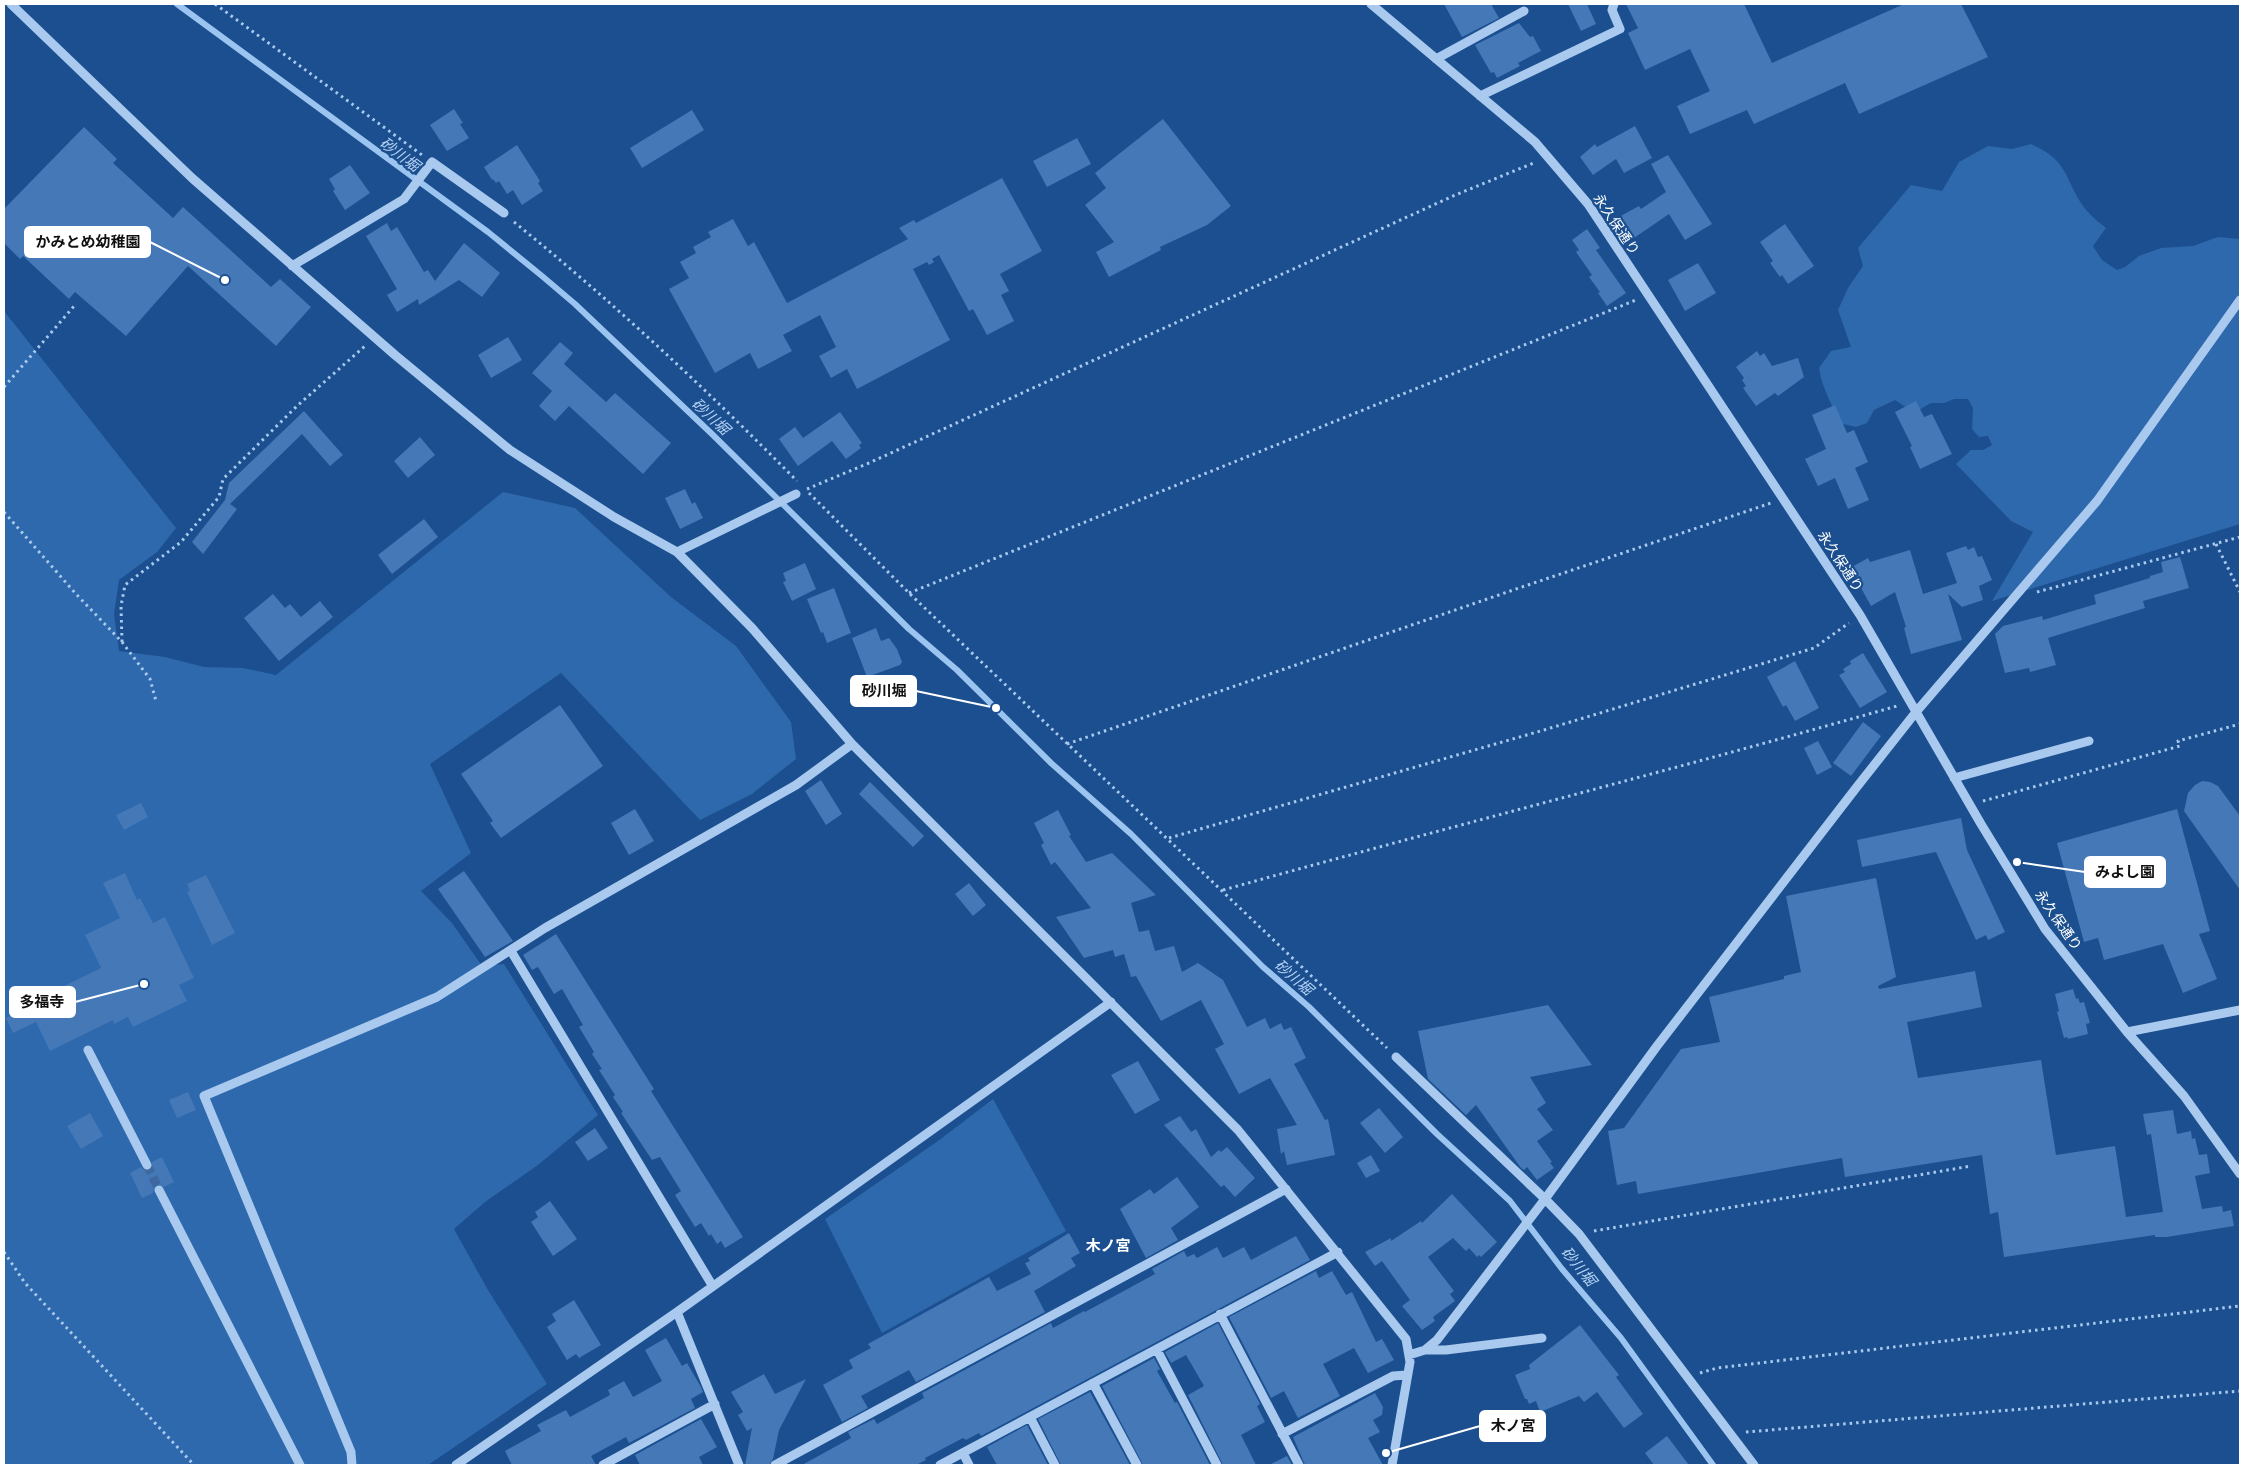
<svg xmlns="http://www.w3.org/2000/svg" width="2244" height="1469" font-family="Manrope,'Noto Sans JP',sans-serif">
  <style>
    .green { fill: #2e69ad }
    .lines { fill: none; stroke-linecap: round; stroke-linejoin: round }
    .stream { stroke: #9cc4f0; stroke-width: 6 }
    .building { fill: #4478b7 }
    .minor-tunnel { stroke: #3d69a0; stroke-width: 9; stroke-dasharray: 9 4.5; stroke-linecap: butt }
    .path { stroke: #a9c9ee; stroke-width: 3; stroke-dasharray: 2.5 4; stroke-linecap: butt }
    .minor { stroke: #a9c9ee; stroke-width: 9 }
    .labels { text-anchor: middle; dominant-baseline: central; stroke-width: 4.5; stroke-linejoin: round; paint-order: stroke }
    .street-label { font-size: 14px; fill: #fff; stroke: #1b4f8f }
    .water-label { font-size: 15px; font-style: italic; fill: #b5d3f5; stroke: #1b4f8f }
    .neighbourhood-label { font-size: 15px; font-weight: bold; fill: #fff; stroke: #1b4f8f }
    .leader { fill: none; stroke: #fff; stroke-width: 2 }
    .callout-dot { fill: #fff; stroke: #1b4f8f; stroke-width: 2 }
    .callout { fill: #fff; stroke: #fff; stroke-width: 2 }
    .callout-label { font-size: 15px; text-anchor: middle; font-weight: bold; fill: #111 }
  </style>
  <rect width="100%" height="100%" fill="#1b4f8f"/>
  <path class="green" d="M2031 144C2072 161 2064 184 2088 212 2093 218 2100 223 2106 228L2093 246 2102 260 2117 270 2125 267 2139 256 2161 248 2193 246 2218 237 2240 239V524L1992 601 2033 532 2011 521 1956 464 1971 450H1983L1992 445 1988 436 1979 437 1972 429 1973 408 1968 399H1954L1944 403H1931L1919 410H1910L1895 400 1874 410 1867 423 1856 427 1839 423C1832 403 1822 389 1819 368L1831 351 1851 347 1838 310 1848 288 1863 266 1858 248 1911 185 1942 191 1959 162 1988 146 2012 149Z
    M4 311 176 528 157 552 119 580 114 614 119 651 165 657 204 667 243 668 276 675 503 492 575 508 671 597 736 646 791 722 796 759 752 794 700 820 561 673 430 764 471 853 421 891 452 923 482 966 504 964 598 1115 538 1165 485 1202 454 1229 488 1290 547 1384 428 1465H4Z
    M993 1099 1066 1231 882 1333 825 1219 938 1141Z"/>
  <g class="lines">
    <path class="stream" d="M177 4 488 232 542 276 575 304 713 435 909 629 957 670 1051 763 1131 834 1263 967 1309 1007 1437 1134 1510 1201 1562 1269 1621 1338 1713 1465"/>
  </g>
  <path class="building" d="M1444 4H1491L1499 18 1462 37Z
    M1568 4H1587L1596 24 1581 31Z
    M1626 4H1744L1772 63 1904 4H1961L1988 57 1859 114 1845 83 1754 124 1747 110 1690 134 1677 106 1710 91 1690 49 1645 70 1628 33 1638 28Z
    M1519 23 1530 37 1533 36 1541 51 1518 63 1520 66 1497 78 1494 72 1491 73 1475 45Z
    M454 109 463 123 460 124 469 138 447 151 430 125Z
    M692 110 704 130 642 168 630 148Z
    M1163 119 1231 206 1207 225 1160 247 1161 250 1109 277 1096 252 1114 242 1085 205 1106 188 1095 173Z
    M1635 126 1652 158 1624 173 1616 159 1593 175 1580 157 1595 144 1597 147Z
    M84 127 117 159 113 163 173 218 183 207 271 287 280 279 311 307 276 346 188 266 126 336 75 292 69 299 23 256 20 259 4 243V209Z
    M1077 138 1091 164 1047 187 1033 161Z
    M517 145 540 181 538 183 543 191 522 205 513 190 507 194 499 181 496 183 493 179 492 180 484 167Z
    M1668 155 1712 224 1685 240 1669 214 1634 238 1619 217 1639 206 1641 209 1666 192 1651 164Z
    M350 165 370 193 345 210 333 191 335 189 329 179Z
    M1002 178 1042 251 1000 274 1009 291 1001 295 1014 321 987 335 973 309 969 311 939 255 932 259 934 262 929 265 927 262 913 269 950 340 857 389 847 369 831 378 819 356 836 347 820 315 783 335 792 351 758 369 750 353 715 373 669 289 689 278 680 262 696 253 693 247 711 237 708 232 733 219 748 246 754 242 787 303 908 239 899 228 914 220 916 223Z
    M387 223 391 231 397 227 424 272 428 270 435 281 464 243 500 273 482 297 459 280 419 305 418 299 397 312 387 295 397 289 366 236Z
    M1785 224 1814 266 1788 284 1782 275 1780 277 1770 263 1773 261 1760 242Z
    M1587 229 1600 248 1596 250 1626 293 1607 306 1598 293 1600 292 1589 277 1592 275 1576 252 1579 250 1572 240Z
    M1698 263 1716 293 1685 311 1668 280Z
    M508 337 522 360 491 378 478 355Z
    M560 342 573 353 564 364 606 402 615 393 671 443 643 474 569 406 555 421 539 406 552 391 532 373Z
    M1757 351 1760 356 1764 353 1772 366 1798 358 1804 377 1778 396 1775 393 1756 406 1743 388 1746 386 1742 380 1744 378 1736 367Z
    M1916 401 1924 417 1932 414 1952 454 1920 469 1910 447 1912 446 1895 412Z
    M1835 405 1847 433 1854 430 1868 462 1855 468 1869 500 1848 509 1835 478 1818 486 1805 459 1826 449 1812 415Z
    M304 411 343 455 330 466 302 434 230 504 237 509 203 554 192 542 225 500 229 483Z
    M840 412 862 443 859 445 861 448 846 459 832 441 798 466 779 439 795 427 803 438Z
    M420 437 435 455 408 478 394 461Z
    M685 489 692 504 695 502 703 518 680 529 665 498Z
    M424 519 438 537 392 574 378 555Z
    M1966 546 1968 550 1974 547 1978 557 1982 556 1992 580 1979 586 1983 600 1962 607 1948 594 1962 640 1911 654 1904 628 1906 627 1895 592 1871 606 1850 568 1868 558 1870 562 1910 550 1923 594 1957 583 1946 553Z
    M2180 557 2189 588 2143 601 2145 608 2048 638 2056 665 2030 672 2029 668 2005 673 1995 634 2003 626 2042 616 2043 620 2096 604 2094 595 2150 578V576L2163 572 2161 562Z
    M805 563 816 589 792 601 783 582 786 581 783 573Z
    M834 588 851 633 827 643 823 632 821 633 807 599Z
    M273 594 285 608 290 604 301 617 320 601 333 617 279 661 244 618Z
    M876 628 881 641 889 638 897 649 902 662 900 665 867 677 852 638Z
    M1863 653 1887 692 1860 708 1839 675 1845 672 1843 669 1851 664 1850 661Z
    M1795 661 1819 708 1795 721 1786 705 1783 707 1767 677Z
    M560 705 603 766 501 838 490 823 493 821 461 774Z
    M1863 722 1881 736 1851 776 1833 763Z
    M1818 741 1832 767 1817 775 1804 748Z
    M821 780 842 814 826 825 805 791Z
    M2202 781 2210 782 2218 786 2240 816V890L2184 811 2188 793 2195 785Z
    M870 782 924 836 913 847 859 794Z
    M141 803 148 817 124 830 116 815Z
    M635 809 654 841 629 855 611 823Z
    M2177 809 2210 931 2199 934 2217 979 2183 993 2163 944 2104 960 2098 938 2084 942 2057 843Z
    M1058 810 1071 835 1069 836 1086 862 1112 853 1156 895 1131 903 1139 932 1149 930 1155 951 1174 946 1182 972 1198 963 1223 980 1247 1027 1265 1018 1270 1029 1281 1023 1284 1030 1291 1027 1306 1058 1294 1064 1325 1120 1328 1119 1335 1155 1287 1165 1284 1151 1281 1154 1277 1129 1297 1125 1270 1078 1239 1094 1215 1049 1224 1044 1201 1000 1161 1021 1136 976 1131 977 1124 954 1115 957 1113 950 1084 958 1056 917 1091 908 1055 862 1051 865 1041 845 1044 843 1034 823Z
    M1961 818 1967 850 2005 932 1988 940 1986 935 1976 940 1936 852 1862 867 1857 840Z
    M464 871 513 941 485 957 438 889Z
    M125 873 137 900 140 898 153 923 165 917 194 978 179 985 187 1001 133 1027 128 1017 114 1024 113 1020 50 1051 36 1022 13 1033 6 1018 28 1006 27 1004 101 968 85 935 120 918 103 883Z
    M206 875 235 933 212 945 187 892 190 891 187 884Z
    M1876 878 1896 977 1878 986 1879 989 1975 971 1982 1007 1907 1022 1918 1078 2041 1060 2056 1155 2115 1146 2126 1217 2163 1212 2151 1134 2147 1135 2143 1114 2173 1110 2177 1134 2191 1131 2192 1139 2195 1138 2199 1155 2207 1154 2210 1173 2195 1176 2202 1209 2222 1206 2223 1212 2231 1210 2234 1226 2167 1237H2155V1235L2004 1257 1998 1212 1990 1214 1982 1155 1845 1177 1842 1158 1638 1194 1636 1181 1617 1185 1608 1131 1624 1128 1681 1049 1720 1042 1709 997 1784 979V976L1801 972 1786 896Z
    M969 883 986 905 973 916 955 894Z
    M556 934 654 1089 651 1091 743 1237 725 1248 721 1241 717 1244 711 1234 709 1236 701 1223 695 1227 675 1195 681 1191 660 1157 652 1160 621 1113 623 1112 613 1097 615 1095 599 1070 602 1069 592 1054 594 1052 579 1027 583 1025 562 989 554 994 538 967 532 970 523 955Z
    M2073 989 2076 999 2078 998 2080 1003 2084 1002 2090 1023 2086 1024 2088 1034 2068 1039 2067 1037 2064 1038 2057 1012 2059 1011 2055 994Z
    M1548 1005 1592 1065 1530 1077 1546 1103 1537 1109 1553 1130 1537 1141 1552 1162 1550 1163 1554 1168 1537 1180 1527 1167 1524 1170 1521 1168 1476 1105 1466 1115 1428 1079 1418 1031Z
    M1138 1061 1160 1100 1135 1114 1111 1075Z
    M188 1092 196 1110 177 1118 169 1100Z
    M1379 1108 1403 1137 1385 1153 1360 1123Z
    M90 1113 103 1136 81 1149 67 1126Z
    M1180 1116 1191 1132 1196 1129 1211 1157 1219 1150 1221 1152 1227 1147 1255 1178 1235 1197 1224 1185 1221 1187 1164 1125Z
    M595 1128 608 1148 588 1161 575 1142Z
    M1371 1155 1380 1171 1366 1178 1357 1163Z
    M162 1157 174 1182 164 1187 157 1184 154 1187 153 1193 142 1198 130 1173 141 1167 144 1170 149 1171 152 1168V1162Z
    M1177 1177 1199 1207 1171 1228 1178 1240 1146 1258 1120 1209 1150 1189 1154 1194Z
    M1452 1194 1497 1242 1481 1257 1479 1255 1477 1257 1469 1248 1466 1251 1453 1238 1428 1257 1454 1291 1450 1294 1455 1301 1433 1317 1435 1321 1422 1330 1402 1306 1410 1300 1382 1261 1375 1266 1365 1252 1391 1238V1241L1421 1221 1422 1223Z
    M550 1201 577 1239 553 1256 531 1222 538 1217 535 1212Z
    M1069 1233 1080 1253 1071 1258 1076 1266 1034 1291 1045 1312 916 1382 909 1370 861 1396 868 1408 842 1422 823 1385 853 1368 849 1360 871 1348 868 1344 989 1277 997 1291 1031 1274 1025 1263 1030 1261 1028 1258Z
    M1296 1236 1310 1260 981 1436 979 1433 966 1440 963 1438 925 1458 926 1460 916 1465H802L851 1438 848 1432 874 1419 877 1424 924 1398 922 1393 1051 1323 1053 1328 1084 1311 1085 1312 1155 1274 1152 1269 1184 1251 1187 1257 1194 1254 1197 1258 1217 1247 1223 1258 1244 1247 1251 1260Z
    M1316 1271 1319 1278 1332 1271 1346 1295 1352 1292 1376 1342 1382 1339 1394 1360 1368 1373 1354 1348 1323 1364 1340 1396 1298 1418 1284 1391 1271 1398 1229 1317Z
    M574 1300 601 1345 579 1358 576 1354 567 1360 547 1327 556 1321 552 1314Z
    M1218 1323 1260 1404 1257 1406 1265 1422 1241 1435 1256 1465H1223L1188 1395 1204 1386 1186 1355 1171 1363 1165 1352Z
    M1580 1325 1619 1375 1616 1377 1643 1414 1624 1428 1597 1392 1584 1402 1579 1396 1540 1412 1536 1401 1529 1404 1527 1399H1525L1515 1375 1530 1369 1529 1365Z
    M666 1338 682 1366 687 1363 701 1387 703 1392 691 1399 695 1408 629 1443 626 1437 591 1456 596 1465H512L505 1451 541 1431 537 1425 566 1410 570 1417 610 1395 608 1390 624 1381 633 1397 662 1381 645 1350Z
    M1154 1358 1160 1369 1157 1371 1175 1403 1177 1402 1210 1465H1143L1102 1386Z
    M764 1374 775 1394 806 1379 779 1430 773 1459 769 1465H745L752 1428 747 1431 738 1415 743 1412 731 1392Z
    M1090 1392 1130 1465H1061L1038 1419Z
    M1375 1393 1383 1407 1382 1415 1373 1420 1380 1432 1368 1438 1383 1465H1305L1293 1437Z
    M701 1419 717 1447 699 1457 703 1465H640L635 1455Z
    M1027 1425 1048 1465H997L987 1447Z
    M1667 1436 1689 1465H1654L1645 1453Z
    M1287 1456 1292 1465H1269Z"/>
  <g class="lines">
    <path class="minor-tunnel" d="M147 1165 159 1190"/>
    <path class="path" d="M215 4 422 155
      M514 222C613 302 707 390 797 481
      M4 387 75 305
      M807 489 869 463 1453 196 1536 162
      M809 493 909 593 1387 1048
      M4 512 76 594 122 642 150 679 156 701
      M2216 544 2240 592
      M2037 592 2240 537
      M909 593 1636 300
      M122 642 121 606 125 585 181 542 219 497 223 479 297 406 365 346
      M1067 744 1519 588 1771 503
      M1983 801 2180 746 2178 741 2240 724
      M1169 838 1544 730 1814 648 1849 623
      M1223 890C1448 827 1673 770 1897 706
      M1594 1231 1971 1166
      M4 1252 25 1283 194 1465
      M1700 1373 1717 1368 2240 1306
      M1746 1432 2240 1391"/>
    <path class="minor" d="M11 4 192 178 395 355 510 450 614 517 677 552 752 628 852 744 1238 1130 1406 1339 1410 1362 1392 1465
      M1371 4 1535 142 1588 204 1860 615 1981 824 2045 929 2127 1032 2184 1096 2240 1174
      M1436 59 1524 11
      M1480 96 1620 29 1612 10 1614 4
      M292 266 404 199 432 162 504 213
      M677 552 796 494
      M1954 778 2089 741
      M511 951 712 1285
      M2127 1032 2240 1010
      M88 1050 147 1165
      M1396 1057 1545 1199 1579 1234 1754 1465
      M159 1190 300 1465
      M677 1312 739 1465
      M1220 1314 1299 1465
      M1157 1350 1217 1465
      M1425 1350H1446L1542 1338
      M1409 1355 1425 1350 1437 1340 1545 1199 1657 1046 1856 788 1916 712 2097 501 2240 300
      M1093 1383 1137 1465
      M1030 1417 1055 1465
      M1282 1434 1393 1376 1407 1375
      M963 1453 969 1465
      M352 1465 351 1452 204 1096 437 997 545 928 796 785 852 744
      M456 1465 677 1312 1111 1002
      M603 1465 715 1404
      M775 1465 1286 1189
      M940 1465 1338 1252"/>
  </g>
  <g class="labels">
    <g class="street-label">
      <text transform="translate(1617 224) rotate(56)">永久保通り</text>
      <text transform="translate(1841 561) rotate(57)">永久保通り</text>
      <text transform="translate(2059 920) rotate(55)">永久保通り</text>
    </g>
    <g class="water-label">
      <text transform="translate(400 154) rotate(37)">砂川堀</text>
      <text transform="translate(711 416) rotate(43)">砂川堀</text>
      <text transform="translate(1294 977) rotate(41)">砂川堀</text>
      <text transform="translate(1579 1266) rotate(51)">砂川堀</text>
    </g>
    <g class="neighbourhood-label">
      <text x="1108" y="1245">木ノ宮</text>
    </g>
  </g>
  <path class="leader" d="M225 280L150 242M996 708L916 691M2017 862L2085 872M144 984L75 1002M1386 1453L1480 1426"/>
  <g class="callout-dot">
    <circle cx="225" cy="280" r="5"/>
    <circle cx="996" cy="708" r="5"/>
    <circle cx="2017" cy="862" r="5"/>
    <circle cx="144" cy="984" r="5"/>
    <circle cx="1386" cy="1453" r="5"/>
  </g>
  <g class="callout">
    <rect x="25" y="227" width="125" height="30" rx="5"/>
    <rect x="851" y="676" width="65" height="30" rx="5"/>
    <rect x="2085" y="857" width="80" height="30" rx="5"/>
    <rect x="10" y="987" width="65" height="30" rx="5"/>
    <rect x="1480" y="1411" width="65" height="30" rx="5"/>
  </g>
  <g class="callout-label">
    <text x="88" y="247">かみとめ幼稚園</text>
    <text x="884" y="696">砂川堀</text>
    <text x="2125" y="877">みよし園</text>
    <text x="42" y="1007">多福寺</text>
    <text x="1513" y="1431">木ノ宮</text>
  </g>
  <rect width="2244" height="1469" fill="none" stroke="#ffffff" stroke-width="10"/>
</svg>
